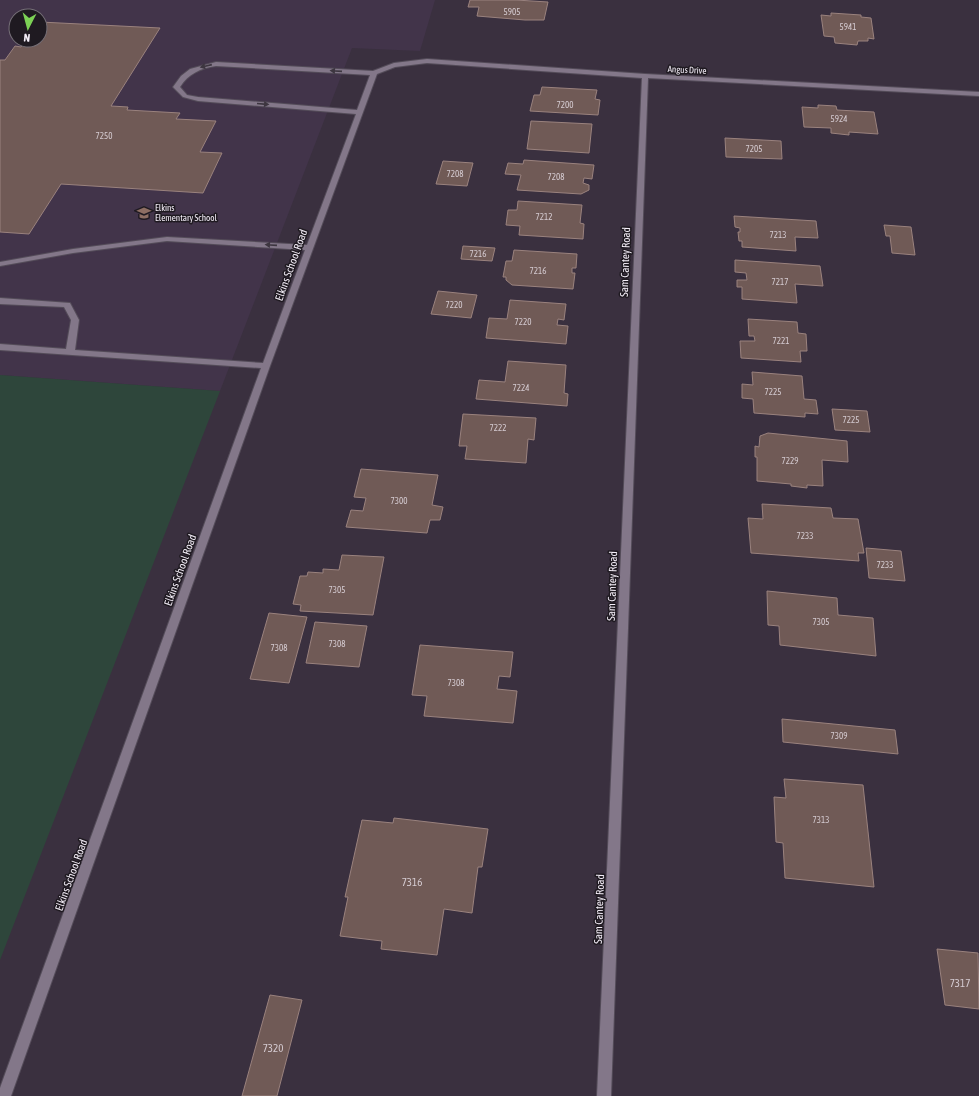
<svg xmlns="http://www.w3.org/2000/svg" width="979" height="1096" font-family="'Asap Condensed',sans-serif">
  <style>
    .built { fill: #42344a; fill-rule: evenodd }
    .green { fill: #2e463b }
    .building { fill: #705a56; stroke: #9a827e }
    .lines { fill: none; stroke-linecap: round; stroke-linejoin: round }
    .minor-casing { stroke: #544c59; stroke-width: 2 }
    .minor { fill: #837789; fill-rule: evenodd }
    .oneway { fill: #3d3640 }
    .labels { text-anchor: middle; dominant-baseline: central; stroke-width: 3; stroke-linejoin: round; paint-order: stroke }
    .number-label { font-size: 9px; fill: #d4cad0 }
    .far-street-label { font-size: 9px; fill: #f5eff9; stroke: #1f1a21 }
    .far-poi-label { font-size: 9px; fill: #f5eff9; stroke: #1f1a21; text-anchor: start }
    .street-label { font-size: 11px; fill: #f5eff9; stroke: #1f1a21 }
    .near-number-label { font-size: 11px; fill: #d4cad0 }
  </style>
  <rect width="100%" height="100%" fill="#3a303f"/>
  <path class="built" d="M0 0H435L420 51 352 48 220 391 0 375ZM16 16H40V40H16Z"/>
  <path class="green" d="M0 375 220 391 0 960Z"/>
  <path class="building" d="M470 0H516L548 2 544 20H525L477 16 479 7H468Z
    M831 13 861 15V17L871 18 874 39 868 38V41H858L857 45 835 43 834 37 824 36 821 15 831 16Z
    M40 22 160 28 111 106 128 107 127 110 180 113 176 119 216 121 200 152 222 153 203 193 61 184 29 234 0 232V60H5L15 46 21 47 26 40H40Z
    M542 87 597 90 595 99 600 100 598 115 530 111 534 95H540Z
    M818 105 836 106 837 110 874 112 878 134 849 132V135L831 133V128L804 127 802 107 818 108Z
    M531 121 592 124 589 153 527 149Z
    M725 138 781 141 782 159 726 157Z
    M524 160 594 165 592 179 584 178 583 183 589 185V190L581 194 517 190 521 175 505 174 508 163 523 164Z
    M443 161 473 163 467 186 436 184Z
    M518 201 582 205 580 223 584 224 583 239 519 235 520 226 506 225 508 210H517Z
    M734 216 816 221 818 238 795 237 796 251 742 247V241H739L738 232H740V228L735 227Z
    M884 225 911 227 915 255 892 253 890 236H886Z
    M463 246 495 248 492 261 461 259Z
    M514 250 577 254 576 268H572V273H575L573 289 512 285 506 280V277H503L506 261H512Z
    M735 260 820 266 823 286 795 284 797 303 742 299V287H737V280H747L746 273 735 272Z
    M438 291 477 295 471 318 431 314Z
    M510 300 566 304 564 320 558 319 557 325 568 326 566 344 486 338 489 318 507 319Z
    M748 319 797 322 798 333 806 334 807 351H800L801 362 741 358 740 341H755L754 336H749Z
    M508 361 566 365 564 393 568 394 567 406 476 399 479 380 505 382Z
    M752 372 802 376 804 399 816 400 818 414 805 413V417L754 413 753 399 742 398V384L753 385Z
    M832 409 867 411 870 432 835 430Z
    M463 414 536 418 534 440 528 439 526 463 465 459 467 446H459Z
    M768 433 847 441 848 462 822 460 823 486 807 485V488L791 486V484L757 481V457H755V446L759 447 760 436Z
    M361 469 438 475 432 505 443 507 440 520H430L427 533 346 527 351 510 363 511 366 498 354 497Z
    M762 504 831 508 833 518 858 519 864 553H858L859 561 751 553 748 518 763 519Z
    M866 548 901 551 905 581 869 578Z
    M342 555 384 557 373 615 300 611 301 605 293 604 300 576H307L308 572 323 573V569L339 570Z
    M767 591 837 598 838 615 873 618 876 656 780 645 779 626 768 625Z
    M269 613 307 617 289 683 250 679Z
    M315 622 367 626 359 667 306 663Z
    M420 645 513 652 510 677 499 676 497 689 517 691 513 723 424 716 427 696 412 695Z
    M782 719 895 730 898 754 783 742Z
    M784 779 863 785 874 887 785 878 783 843 776 842 774 797 786 798Z
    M394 818 488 829 482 867H478L472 913 444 909 437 955 381 949 382 941 340 936 348 897H345L362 820 393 823Z
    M937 949 978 953 979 1009 945 1005Z
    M270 995 302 1000 277 1096H242Z"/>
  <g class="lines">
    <defs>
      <path id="minor" d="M427 59 645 74 979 92V96L648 78 611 1096H597L642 78 427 63 395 67 377 74 270 366 11 1096H0V1088L261 368 0 350V344L66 349 71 320 64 307 0 304V298L70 303 79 320 75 350 263 363 305 250 167 241 73 253 0 266V262L73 249 167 237 307 245 356 114 198 101 183 97 173 87 181 76 190 69 216 62 373 71 394 63ZM216 66 370 75 357 110 198 97 187 95 180 87C188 74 201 68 216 66Z"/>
    </defs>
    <use href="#minor" class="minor-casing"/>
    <use href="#minor" class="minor"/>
  </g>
  <defs><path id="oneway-solid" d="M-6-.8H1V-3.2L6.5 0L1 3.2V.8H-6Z"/></defs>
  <g class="oneway">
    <use href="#oneway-solid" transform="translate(206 66) rotate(167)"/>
    <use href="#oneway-solid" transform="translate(336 71) rotate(-176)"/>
    <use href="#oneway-solid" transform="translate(263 104) rotate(5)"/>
    <use href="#oneway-solid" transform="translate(271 245) rotate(-176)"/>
  </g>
  <defs>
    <symbol id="school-bare" viewBox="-9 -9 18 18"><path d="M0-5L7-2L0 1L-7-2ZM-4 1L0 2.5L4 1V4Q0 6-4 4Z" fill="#8d6e63" stroke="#1f1a21" stroke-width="2.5" paint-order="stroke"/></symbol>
  </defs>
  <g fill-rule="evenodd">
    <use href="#school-bare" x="134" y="203" width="20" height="20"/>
  </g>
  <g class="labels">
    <g class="number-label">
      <text x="512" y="12">5905</text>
      <text x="848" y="27">5941</text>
      <text x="565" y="105">7200</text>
      <text x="839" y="119">5924</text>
      <text x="104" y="136">7250</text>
      <text x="754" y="149">7205</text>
      <text x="455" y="174">7208</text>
      <text x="556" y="177">7208</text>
      <text x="544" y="217">7212</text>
      <text x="778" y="235">7213</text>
      <text x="478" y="254">7216</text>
      <text x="538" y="271">7216</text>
      <text x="780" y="282">7217</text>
      <text x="454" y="305">7220</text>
      <text x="523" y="322">7220</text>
      <text x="781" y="341">7221</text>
      <text x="521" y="388">7224</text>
      <text x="773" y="392">7225</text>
      <text x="851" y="420">7225</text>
      <text x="498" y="428">7222</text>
      <text x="790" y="461">7229</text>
      <text x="399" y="501">7300</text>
      <text x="805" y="536">7233</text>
      <text x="885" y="565">7233</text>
      <text x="337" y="590">7305</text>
      <text x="821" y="622">7305</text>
      <text x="337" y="644">7308</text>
      <text x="279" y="648">7308</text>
      <text x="456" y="683">7308</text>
      <text x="839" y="736">7309</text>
      <text x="821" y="820">7313</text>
    </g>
    <g class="far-street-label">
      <text transform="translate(687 70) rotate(3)">Angus Drive</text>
    </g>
    <g class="far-poi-label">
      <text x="155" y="208">Elkins<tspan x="155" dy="10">Elementary School</tspan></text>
    </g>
    <g class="street-label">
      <text transform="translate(625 262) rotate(-88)">Sam Cantey Road</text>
      <text transform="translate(291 265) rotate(-70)">Elkins School Road</text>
      <text transform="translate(180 570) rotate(-70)">Elkins School Road</text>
      <text transform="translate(612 586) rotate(-88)">Sam Cantey Road</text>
      <text transform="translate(71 875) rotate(-70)">Elkins School Road</text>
      <text transform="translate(599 909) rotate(-88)">Sam Cantey Road</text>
    </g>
    <g class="near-number-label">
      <text x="412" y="882">7316</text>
      <text x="960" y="983">7317</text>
      <text x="273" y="1048">7320</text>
    </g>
  </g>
  <g transform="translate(28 28) rotate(186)"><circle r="19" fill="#1f1a21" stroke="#756f77"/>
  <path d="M0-3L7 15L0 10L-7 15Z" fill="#7cd155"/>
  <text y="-6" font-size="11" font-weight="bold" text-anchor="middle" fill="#f5eff9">N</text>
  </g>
</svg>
